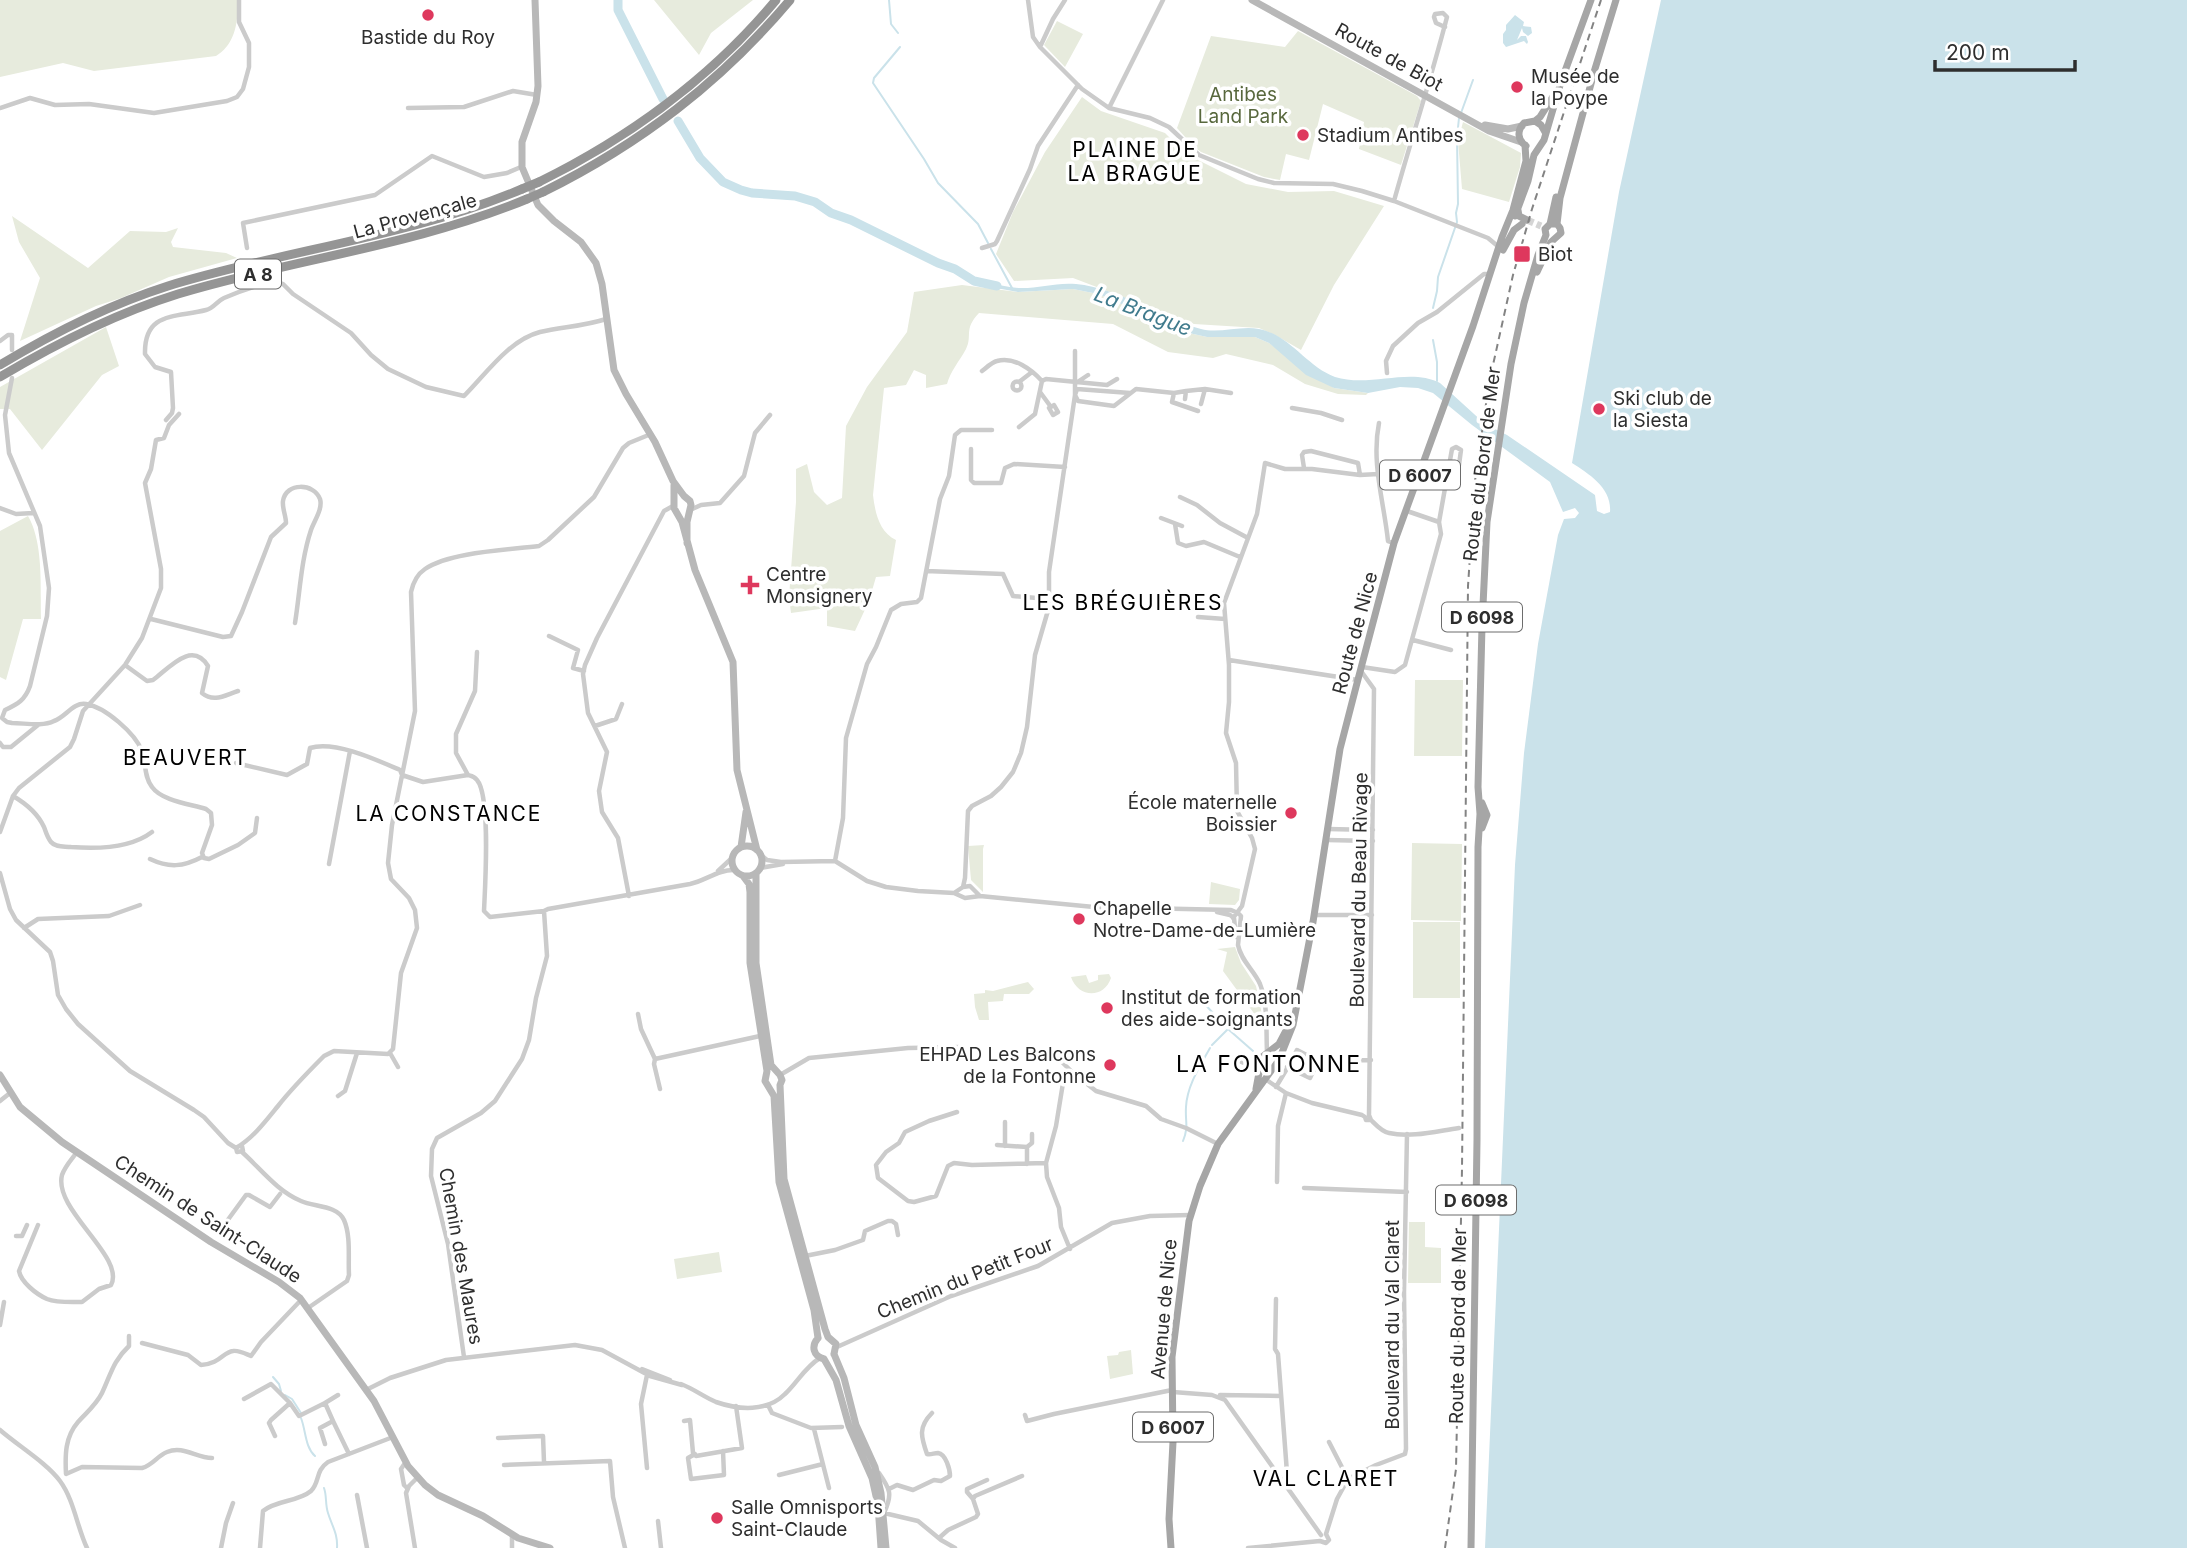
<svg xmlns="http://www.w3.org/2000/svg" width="2187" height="1548" font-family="Inter,sans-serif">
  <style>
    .green { fill: #e7ebdd }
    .water { fill: #cae2ea }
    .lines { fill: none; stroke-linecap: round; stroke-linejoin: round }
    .stream { stroke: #cae2ea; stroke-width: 2 }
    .river { stroke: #cae2ea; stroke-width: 9 }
    .primary-tunnel { stroke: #d5d5d5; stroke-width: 7; stroke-dasharray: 7 3.5; stroke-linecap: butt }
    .street { stroke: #cbcbcb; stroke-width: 4.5 }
    .secondary { stroke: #b8b8b8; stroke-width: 7 }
    .primary { stroke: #a6a6a6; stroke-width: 7 }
    .highway { stroke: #959595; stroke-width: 9 }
    .rail { stroke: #838383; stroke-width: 2; stroke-dasharray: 7 5; stroke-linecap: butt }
    .highway-bridge { stroke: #959595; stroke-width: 9 }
    .poi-dot { fill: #de385d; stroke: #fff; stroke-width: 2.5 }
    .labels { text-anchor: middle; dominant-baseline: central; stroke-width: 7; stroke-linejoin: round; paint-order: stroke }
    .shield { fill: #fff; stroke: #6d6d6d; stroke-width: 2 }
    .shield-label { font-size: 18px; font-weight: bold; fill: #2e2e2e }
    .poi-label { font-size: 19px; fill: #2e2e2e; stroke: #fff; text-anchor: start }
    .street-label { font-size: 19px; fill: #2e2e2e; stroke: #fff }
    .park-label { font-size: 19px; fill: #58683d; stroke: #fff }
    .neighbourhood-label { font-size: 21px; letter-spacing: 2px; fill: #000; stroke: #fff }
    .water-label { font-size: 21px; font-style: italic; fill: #407b8d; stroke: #fff }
    .quarter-label { font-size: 23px; letter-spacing: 2px; fill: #000; stroke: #fff }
  </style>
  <rect width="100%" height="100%" fill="#fff"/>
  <path class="green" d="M0 0H237C239 21 235 45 216 56L94 71 63 63 0 77Z
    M654 0H753L711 33 699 55Z
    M1057 21 1083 34 1065 67 1044 45Z
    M1298 31 1417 96 1421 101 1401 165 1359 149 1364 122 1323 104 1309 160 1286 154 1280 180 1264 177 1201 152 1194 147 1177 128 1211 36 1285 47Z
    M1082 97 1101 111 1165 133 1186 154 1246 184 1288 192 1334 191 1384 206 1334 285 1301 350 1275 335 1259 328 1194 324 1073 278 1014 281 996 254 1013 212 1045 152Z
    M1463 122 1521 153 1520 167 1509 202 1462 189 1458 141Z
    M12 216 88 268 130 231 166 232 178 228 171 242 173 247 226 253 237 258 169 277 121 298 96 306 20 341 40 278 19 242Z
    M962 285 1018 292 1073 289 1098 294 1189 333 1207 337H1255L1269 343 1334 388 1368 393 1366 395 1338 394 1305 384 1273 365 1226 354 1213 358 1168 352 1113 324 979 313C963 330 973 335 966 349 959 362 951 370 947 384L926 388V375L914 370 906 385 884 388 873 495C875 512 879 532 896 540L890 576 876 577 869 601 855 631 827 626V608L791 613 789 597 796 502V469L807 464 814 492 827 505 842 498 846 426 867 387 907 332 914 292Z
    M106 327 119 366 102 375 42 450 10 409H0V387Z
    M28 516C44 544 40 588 41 619H23L6 680 0 677V531Z
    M1415 680H1463L1462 756H1414Z
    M1412 843 1462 844 1461 921 1411 920Z
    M984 845 983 849V892L971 880 968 846Z
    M1211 882 1240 889 1239 900 1235 905 1209 904Z
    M1413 922H1460V998H1413Z
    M1235 947 1241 963 1256 986 1264 1024 1255 1020 1250 1014 1253 1012 1223 971 1227 952 1217 949Z
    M1109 974 1111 978C1104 999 1078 998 1071 977L1086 975 1089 983 1098 980V975Z
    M1028 982 1034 989 1029 994H1004L1003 1001 988 1002 989 1020H979L975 1007 974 994 985 993V990L993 991Z
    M1409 1222H1425V1247L1441 1248V1283H1408Z
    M719 1252 722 1272 677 1279 674 1259Z
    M1131 1350 1133 1374 1110 1379 1107 1356 1118 1355 1119 1352Z"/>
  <path class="water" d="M1661 0H2187V1548H1485L1515 865 1524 753 1538 644 1558 535 1564 519 1575 518 1579 513 1575 508 1563 512 1550 482 1472 425 1433 393 1418 388 1400 387 1368 393 1334 388 1306 375 1269 343 1255 337H1207L1189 333 1098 294 1073 289 1018 292 985 286 986 282C996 284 1007 287 1018 288 1037 289 1056 282 1076 284 1120 288 1159 318 1201 329 1219 334 1241 325 1259 329 1290 335 1307 367 1335 377 1370 388 1409 367 1440 383L1485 424 1507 435 1595 495 1597 511 1604 514 1610 512C1612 488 1589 474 1572 463L1619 192Z
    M1515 15 1524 22 1523 26 1531 27 1532 33 1528 36 1523 32 1522 28 1517 40 1521 36H1526L1528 42 1527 44 1524 41 1506 47 1503 43V34L1506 30V25Z"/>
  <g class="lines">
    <path class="stream" d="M889 0 891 24 898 33
      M900 47 874 78 873 83 924 159 938 183 978 224 988 243
      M1461 113 1473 80
      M991 249 1012 288
      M1433 308 1437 291 1438 277 1457 222 1456 213 1458 204 1457 137 1459 118
      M1433 340 1437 362V381
      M1193 997 1200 999 1227 1028
      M1212 1045 1228 1029 1253 1051
      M1183 1141C1189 1126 1185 1122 1186 1107 1187 1086 1200 1066 1210 1048
      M273 1377 279 1384 281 1391
      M285 1395 292 1399 301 1413
      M301 1418C306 1431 305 1447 315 1456
      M324 1488C327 1496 325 1504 328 1513 332 1526 338 1534 337 1548"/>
    <path class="river" d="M618 0V10L663 99
      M678 121 700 158 723 182 741 190 752 193 795 196 815 202 831 213 851 220 938 263 955 269 974 281 997 286"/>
    <path class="primary-tunnel" d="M1527 220 1541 226"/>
    <path class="street" d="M1028 0 1033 37 1040 47 1082 89 1109 108 1150 118 1169 127 1199 155 1258 179 1274 183 1333 184 1362 191 1394 201 1488 238 1500 248
      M1040 47 1053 19 1065 0
      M0 108 30 98 55 105 89 104 154 113 227 101 237 97 243 89 249 67V43L239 22V0
      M408 108 464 107 513 91 537 95
      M1109 108 1163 0
      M1394 201C1411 140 1431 79 1447 17L1443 13 1435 14 1434 17 1436 23 1445 27
      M247 248 243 223 375 195 432 156 484 177 507 173 521 167
      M982 248 995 244 997 241 1030 169 1038 146 1078 85
      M0 341 8 335H12V350
      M982 371C986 368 992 362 997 361 1014 356 1032 370 1042 381
      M1387 373 1386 361 1393 346 1418 323 1437 312 1484 274H1490
      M12 378 5 415 9 453 40 526 49 588 47 616 30 686C25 700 18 704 5 710L2 718 7 722 12 723C25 723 42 727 54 721 66 717 73 702 86 704 105 707 135 733 142 751 146 763 144 777 152 787 162 801 190 804 206 809L211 813 212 825 202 853 204 858 209 859 238 845 255 833 257 818
      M1079 381 1088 375
      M1012.5 386a4.5 4.5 0 1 1 9 0a4.5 4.5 0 1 1-9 0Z
      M1019 382 1032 372
      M1205 389 1231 393
      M1186 391 1205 389 1201 404
      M1040 392 1051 407 1049 408 1053 415 1058 412 1054 405 1051 407
      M1130 393 1077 389 1075 395 1078 401 1114 406 1136 389 1174 393 1172 402 1198 411
      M1174 393 1186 391 1185 399
      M1292 408 1321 413 1342 420
      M166 420 172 413 173 408 171 372 155 367 145 354C144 311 176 318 206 310 214 308 217 301 224 298 240 291 258 285 275 281L283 284 293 294 351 333 371 355 388 369 426 387 464 396C486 374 509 340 540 332 562 327 585 326 606 319
      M1379 423C1371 463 1384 502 1388 541L1394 543
      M1019 427 1035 414 1042 381 1046 379 1107 385 1117 379
      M971 449V480L974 483H1001L1005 468 1014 464 1065 467
      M1304 468 1302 455 1304 452 1311 451 1358 463 1360 475
      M1180 497 1197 505 1220 523 1248 538
      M0 508 16 514 33 513
      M690 510 701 505 720 503 744 476 755 433 770 415
      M1407 511 1439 522
      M1161 518 1182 526
      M1175 524 1178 543 1186 546 1204 542 1240 557
      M926 571 1003 574 1013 596 1049 599
      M1198 617 1225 619
      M151 619 223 637 231 636 242 612 271 537 286 523C286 516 282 508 283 501 286 482 314 483 320 499 323 509 314 521 311 530 301 560 300 592 295 623
      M549 636 578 650 573 668 584 671
      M1413 640 1451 650
      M1229 660 1358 680
      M125 665 147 681 153 680C169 668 192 640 208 666L202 693C214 703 225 695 238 691
      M1362 667 1395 672 1405 665 1441 534 1439 522 1452 449 1456 447 1461 450 1459 465
      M1361 671 1374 689 1369 1115 1371 1120
      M595 726 616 719 622 704
      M0 743 3 747H11L38 725
      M236 763 287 775 307 764 310 748C334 740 377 760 400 770L402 775 423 782 468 775C472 776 474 776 477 780 491 796 485 887 484 911L490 917 544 911 548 909 690 884C705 881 719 869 735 870
      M468 775 456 753V734L475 691 477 652
      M13 796C25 803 38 814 44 827 46 832 47 837 51 842 56 848 64 846 71 847 96 849 131 848 152 832
      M1328 829 1373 830
      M0 832 13 796 19 788 70 747 74 739 83 711 125 665 142 638 161 588V569L145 483 151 469 156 440 164 438 169 425 179 414
      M1327 840 1373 841
      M761 855 767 860 781 862 835 861 867 881 886 887 918 891 954 893 965 898 980 896 1094 907 1231 910 1238 913 1241 916 1238 945
      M150 859C169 868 183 867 202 857
      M835 861 843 818 846 738 867 664 876 647 891 610 901 604 917 602 921 598 940 499 949 476 955 435 961 430H992
      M329 864 350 751
      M760 868 783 864
      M718 871 733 857
      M0 873 10 909 16 920 50 952 53 961 58 995 66 1009 78 1024 130 1071 194 1110 204 1117 228 1143 236 1148 237 1152 243 1151 242 1146
      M963 887 970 886 979 895
      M954 893 963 887 965 878 968 811 972 806 991 796 1001 787 1013 772 1021 753 1027 727 1035 655 1049 607V572L1075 395V351
      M629 896 618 838 602 812 599 791 607 752 588 713 583 674 585 665 597 638 664 511 673 506
      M1217 912 1230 915 1234 918 1236 937
      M1315 915H1372
      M1233 918 1242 906 1255 849 1252 838 1237 811 1236 763 1226 733 1229 702V665L1224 603 1257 514 1265 463 1285 469H1312L1360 475 1378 474
      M24 928 38 919 109 916 140 905
      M1238 945C1241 961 1254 970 1260 984 1268 1004 1266 1031 1267 1052
      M638 1014 641 1029 655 1059 760 1036
      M390 1053 398 1067
      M1233 1058 1259 1070
      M655 1059 654 1064 660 1089
      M1318 1061 1371 1060
      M1062 1062 1072 1072 1096 1091 1146 1106 1161 1119 1186 1128 1218 1144
      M780 1075 809 1058 908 1048 962 1047 963 1052
      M1045 1076 1060 1078 1063 1083 1056 1126 1046 1163 1047 1177 1059 1208 1061 1227 1070 1249
      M1265 1079 1286 1093 1312 1103 1362 1115 1365 1117 1366 1120H1371C1376 1125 1382 1132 1389 1133 1411 1138 1437 1131 1459 1128
      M1276 1087C1283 1075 1291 1063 1297 1050L1318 1061 1310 1078 1287 1067
      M338 1096 345 1091 357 1053
      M0 1101 10 1093
      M957 1112 929 1121 905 1132 899 1143 886 1152 876 1165 878 1178 908 1201 914 1202 936 1196 948 1166 954 1163 972 1165 1046 1163
      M997 1145 1027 1147V1164
      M1005 1146V1122
      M1027 1147 1032 1143V1134
      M236 1148C253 1138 265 1122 278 1106 292 1088 308 1072 324 1056L334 1051 388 1054 393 1049 401 973 417 928 415 910 409 898 391 879 388 863 392 825 415 711 411 592C413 583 416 575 425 569 450 552 508 550 539 546L548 540 594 497 623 448 629 443 651 434
      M242 1152C261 1169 277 1191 301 1201 314 1207 337 1205 344 1220 351 1236 348 1258 349 1275L347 1281 308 1308
      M1277 1182 1278 1126 1286 1093
      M1304 1188 1407 1192
      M38 1225 19 1271C21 1282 36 1294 47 1299 57 1303 71 1302 82 1302L99 1289 111 1285C126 1257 53 1210 62 1175 65 1166 72 1159 77 1152
      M219 1232 246 1195H249L270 1207 280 1194
      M16 1236H22L27 1225
      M805 1256 835 1250 863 1240 865 1231 888 1221H892L896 1224 898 1235
      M1276 1299 1275 1349 1278 1354 1288 1486
      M0 1325 4 1302
      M129 1336V1346C113 1361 111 1374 102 1393 96 1405 87 1412 78 1422 65 1437 65 1455 66 1474L82 1467 142 1468C153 1465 157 1456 167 1452 183 1445 196 1458 212 1458
      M142 1343 188 1355 201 1365C220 1364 223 1352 233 1351 239 1350 246 1354 251 1356L261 1342 301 1300
      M837 1347 951 1296 1038 1266 1112 1223 1150 1216 1190 1215
      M464 1357 448 1244 431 1176 432 1149 437 1138 481 1113 495 1101 522 1059 529 1040 536 998 547 956 544 911
      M642 1369 670 1380
      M681 1384C694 1389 704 1397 716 1402 739 1410 767 1412 785 1394 797 1383 805 1367 820 1358
      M366 1390 390 1378 446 1360 575 1345 602 1350 650 1376 682 1385
      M1173 1392 1212 1395 1225 1400 1321 1535
      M1220 1395 1281 1396
      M244 1399 271 1384 290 1403 299 1416 325 1403 333 1421
      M325 1403 338 1395
      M768 1405 772 1413 811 1428 842 1427
      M1025 1415 1027 1421 1054 1414 1172 1390
      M684 1421 690 1420 693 1453 696 1456 742 1448 736 1406
      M814 1429 829 1488
      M0 1430C17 1445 47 1463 60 1481 74 1500 77 1527 87 1548
      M275 1436 269 1423 271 1420 290 1403
      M498 1438 543 1436 544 1462
      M1329 1442 1348 1479
      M325 1444 320 1428 333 1421 349 1454
      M695 1454 688 1458 691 1479 724 1475 723 1451
      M405 1463 401 1469 404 1485 407 1488
      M504 1465 610 1461 613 1497 625 1548
      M647 1468 641 1404 647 1375
      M879 1473C890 1489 893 1494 884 1513L918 1521 941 1540 955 1548
      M779 1475 823 1464
      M889 1489 897 1485 913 1490 934 1480 941 1481 950 1476C950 1470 946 1454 938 1453 934 1453 931 1455 927 1454 921 1437 918 1427 932 1413
      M357 1495 367 1548
      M973 1499 967 1492V1489L987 1480
      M658 1521 661 1548
      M939 1538 948 1530 976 1517 978 1514 973 1499 975 1496 1022 1476
      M221 1548 226 1523 233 1503
      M260 1548 263 1511C276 1500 298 1502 311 1491 320 1482 315 1471 328 1462L393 1437
      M415 1548 406 1493 409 1486 417 1478
      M512 1548V1535
      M1248 1548 1320 1541 1326 1543 1329 1540 1326 1534 1337 1499 1348 1479 1376 1465 1405 1454 1406 1449 1404 1292 1407 1134"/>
    <path class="secondary" d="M535 0 538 86 536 102 522 142V167L538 205 554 221 581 242 596 263 602 284 614 370 626 394 655 442 673 481 684 496 690 501 691 505 687 522V543
      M1252 0 1489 131 1521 142
      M1485 125 1508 129 1522 126
      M674 485V508L682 522 695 570 733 662 737 770 757 850
      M732 861a15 15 0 1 1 30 0a15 15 0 1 1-30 0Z
      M741 847 746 812
      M756 873V963L771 1065 780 1075 782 1080 780 1085 784 1179 825 1329 828 1337 836 1344 834 1354
      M743 876 749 884 750 892V963L767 1071 765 1081 774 1096 779 1182 814 1310 818 1338
      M0 1075 20 1107 62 1142 211 1242 279 1282 300 1298 374 1401 408 1466 425 1485 438 1495 483 1516 518 1538 550 1548
      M818 1338C811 1346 813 1356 824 1359L836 1380 849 1426 872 1478 878 1505 881 1548
      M834 1354 844 1378 856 1425 875 1467 881 1493 886 1548"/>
    <path class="primary" d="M1591 82 1616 0
      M1535 121 1540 117 1554 95
      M1526 146C1517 140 1517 130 1524 123L1535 121 1541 125 1545 132
      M1518 210 1519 216 1527 220
      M1515 216 1528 181 1534 155 1544 140 1561 82 1591 0
      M1550 224 1556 197
      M1503 250 1514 230 1522 224
      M1537 272 1551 242 1561 233 1560 228 1557 224 1560 198 1592 80
      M1482 828 1487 815 1482 803
      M1256 1089 1262 1057 1279 1044 1289 1025
      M1171 1548 1169 1519 1173 1442 1172 1357 1189 1221 1200 1186 1218 1144 1279 1060 1293 1025 1313 922 1340 749 1356 687 1394 543 1473 326 1502 237 1513 210 1526 161 1525 145
      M1471 1548 1477 1140 1478 847 1480 814 1478 787 1482 626 1487 522 1511 364 1524 303 1538 255 1546 235 1545 229 1550 224H1557"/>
    <path class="highway" d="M539 182C630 137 711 78 776 0
      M543 192C640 144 720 83 790 0
      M0 365C53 333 108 305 168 286 285 250 409 237 522 189
      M0 377C57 343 114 314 178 294 293 259 414 246 527 199"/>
    <path class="rail" d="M1445 1548 1456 1469 1462 1169 1468 586 1475 481 1489 383 1513 275 1532 209 1601 0"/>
    <path class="highway-bridge" d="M522 189 539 182
      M527 199 543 192"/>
  </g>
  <g class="poi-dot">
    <circle cx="428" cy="15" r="7"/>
    <circle cx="1517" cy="87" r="7"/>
    <circle cx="1303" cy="135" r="7"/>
    <rect x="1513" y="245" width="18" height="18" rx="3.5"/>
    <circle cx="1599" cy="409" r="7"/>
    <path d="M746.5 574.5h7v7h7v7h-7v7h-7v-7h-7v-7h7z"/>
    <circle cx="1291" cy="813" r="7"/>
    <circle cx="1079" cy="919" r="7"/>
    <circle cx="1107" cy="1008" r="7"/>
    <circle cx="1110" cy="1065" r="7"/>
    <circle cx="717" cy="1518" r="7"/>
  </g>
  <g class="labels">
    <g class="shield">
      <rect x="235" y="259.5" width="46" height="29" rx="5"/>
      <rect x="1380" y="460.5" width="80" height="29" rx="5"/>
      <rect x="1442" y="602.5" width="80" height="29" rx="5"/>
      <rect x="1436" y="1185.5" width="80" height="29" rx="5"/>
      <rect x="1133" y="1412.5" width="80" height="29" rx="5"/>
    </g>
    <g class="shield-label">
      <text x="258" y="274">A 8</text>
      <text x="1420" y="475">D 6007</text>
      <text x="1482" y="617">D 6098</text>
      <text x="1476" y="1200">D 6098</text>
      <text x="1173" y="1427">D 6007</text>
    </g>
    <g class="poi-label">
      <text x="428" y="37" text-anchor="middle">Bastide du Roy</text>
      <text x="1531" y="76">Musée de<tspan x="1531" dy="22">la Poype</tspan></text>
      <text x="1317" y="135">Stadium Antibes</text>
      <text x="1538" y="254">Biot</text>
      <text x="1613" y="398">Ski club de<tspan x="1613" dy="22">la Siesta</tspan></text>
      <text x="766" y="574">Centre<tspan x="766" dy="22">Monsignery</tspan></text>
      <text x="1277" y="802" text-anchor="end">École maternelle<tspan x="1277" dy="22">Boissier</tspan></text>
      <text x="1093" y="908">Chapelle<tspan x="1093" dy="22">Notre-Dame-de-Lumière</tspan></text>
      <text x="1121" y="997">Institut de formation<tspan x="1121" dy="22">des aide-soignants</tspan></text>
      <text x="1096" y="1054" text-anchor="end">EHPAD Les Balcons<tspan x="1096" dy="22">de la Fontonne</tspan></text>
      <text x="731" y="1507">Salle Omnisports<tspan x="731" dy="22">Saint-Claude</tspan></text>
    </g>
    <g class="street-label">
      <text transform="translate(1389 57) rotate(29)">Route de Biot</text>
      <text transform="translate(415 216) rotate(-15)">La Provençale</text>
      <text transform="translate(1482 464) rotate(-83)">Route du Bord de Mer</text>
      <text transform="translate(1355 633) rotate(-75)">Route de Nice</text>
      <text transform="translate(1359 890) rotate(-89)">Boulevard du Beau Rivage</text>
      <text transform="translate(208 1219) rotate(33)">Chemin de Saint-Claude</text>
      <text transform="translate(461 1256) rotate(80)">Chemin des Maures</text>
      <text transform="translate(965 1278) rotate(-22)">Chemin du Petit Four</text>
      <text transform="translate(1164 1309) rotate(-85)">Avenue de Nice</text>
      <text transform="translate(1392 1325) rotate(-90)">Boulevard du Val Claret</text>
      <text transform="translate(1458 1326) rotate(-89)">Route du Bord de Mer</text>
    </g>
    <g class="park-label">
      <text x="1243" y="94">Antibes<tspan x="1243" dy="22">Land Park</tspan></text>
    </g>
    <g class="neighbourhood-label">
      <text x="1135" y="149">PLAINE DE<tspan x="1135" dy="24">LA BRAGUE</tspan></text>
      <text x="1123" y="602">LES BRÉGUIÈRES</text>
      <text x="186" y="757">BEAUVERT</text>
      <text x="449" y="813">LA CONSTANCE</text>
      <text x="1326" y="1478">VAL CLARET</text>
    </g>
    <g class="water-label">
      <text transform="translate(1143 311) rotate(21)">La Brague</text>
    </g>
    <g class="quarter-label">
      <text x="1269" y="1064">LA FONTONNE</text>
    </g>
  </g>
  <path d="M1935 60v10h140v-10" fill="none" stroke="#2e2e2e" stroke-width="3.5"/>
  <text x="1946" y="60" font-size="21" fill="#2e2e2e" stroke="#ffffff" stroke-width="5" paint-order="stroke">200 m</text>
</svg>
